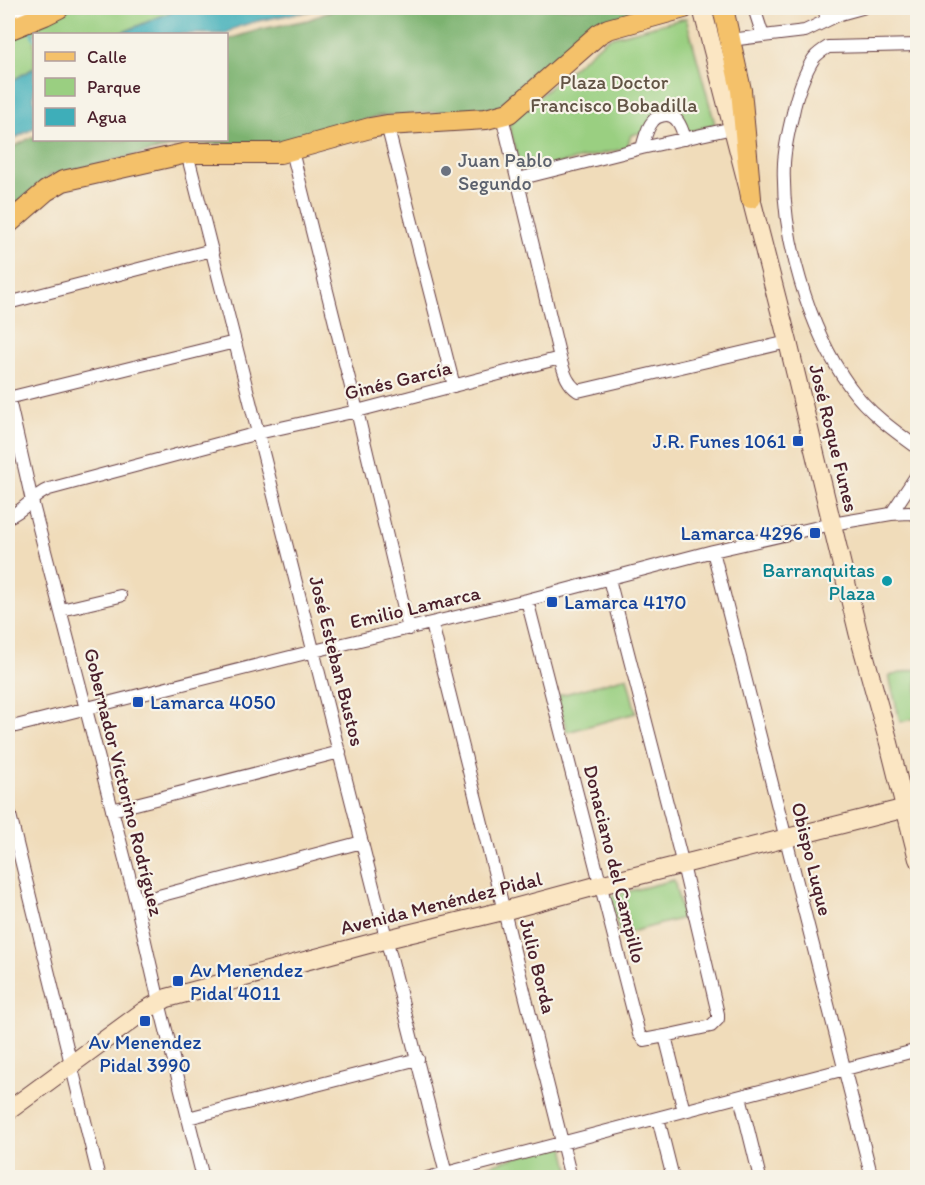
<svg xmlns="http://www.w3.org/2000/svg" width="925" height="1185" font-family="Itim,sans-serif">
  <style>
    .green { fill: #9acf81; stroke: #727756; stroke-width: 1.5 }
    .forest { fill: #7bb26f; stroke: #62684d; stroke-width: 1.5 }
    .water { fill: #3eaeb9; stroke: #446672; stroke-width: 1.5 }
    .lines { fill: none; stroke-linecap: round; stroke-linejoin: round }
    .stream { stroke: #3eaeb9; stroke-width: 3 }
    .street-casing { stroke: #633b40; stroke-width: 14 }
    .secondary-casing { stroke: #633b40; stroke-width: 20 }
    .primary-casing { stroke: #633b40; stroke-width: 22 }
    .street { stroke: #fff; stroke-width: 12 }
    .secondary { stroke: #fbe6c3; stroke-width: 18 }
    .primary { stroke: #f4c16a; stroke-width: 20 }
    .worship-dot { fill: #6b7280; stroke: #f7f3e8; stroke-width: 2 }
    .transit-dot { fill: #1a4fb4; stroke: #f7f3e8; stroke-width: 2 }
    .culture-dot { fill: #0f9aa8; stroke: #f7f3e8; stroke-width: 2 }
    .labels { text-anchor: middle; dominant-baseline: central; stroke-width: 4.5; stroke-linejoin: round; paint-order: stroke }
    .park-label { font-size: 20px; fill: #625445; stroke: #f7f3e8 }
    .worship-label { font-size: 20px; fill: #5b616d; stroke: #f7f3e8; text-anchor: start }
    .street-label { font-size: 20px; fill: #4a1f2b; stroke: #f7f3e8 }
    .transit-label { font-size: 20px; fill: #164399; stroke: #f7f3e8; text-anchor: start }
    .culture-label { font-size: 20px; fill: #0d838f; stroke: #f7f3e8; text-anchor: end }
  </style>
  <rect width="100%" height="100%" fill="#f7f3e8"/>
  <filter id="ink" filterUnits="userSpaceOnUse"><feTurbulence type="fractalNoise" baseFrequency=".0167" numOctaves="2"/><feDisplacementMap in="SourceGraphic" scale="12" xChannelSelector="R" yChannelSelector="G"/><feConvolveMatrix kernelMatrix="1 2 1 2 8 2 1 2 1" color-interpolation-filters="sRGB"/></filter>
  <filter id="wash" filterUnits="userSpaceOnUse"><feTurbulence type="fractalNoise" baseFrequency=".008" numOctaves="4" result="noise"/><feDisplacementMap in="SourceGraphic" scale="24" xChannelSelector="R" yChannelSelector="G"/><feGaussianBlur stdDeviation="1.35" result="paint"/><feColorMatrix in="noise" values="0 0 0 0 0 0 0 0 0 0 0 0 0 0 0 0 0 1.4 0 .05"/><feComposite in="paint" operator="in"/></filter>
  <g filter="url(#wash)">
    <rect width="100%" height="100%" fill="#f0dcba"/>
    <path class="green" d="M59 8H180L119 34H34V68L8 83V30Z
      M686 18 715 124 687 133 675 113 643 132 631 135 627 148 522 172 509 125 515 117 608 38Z
      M917 669V718L900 722 889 676Z
      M627 677 636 713 567 732 557 696Z
      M674 880 683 918 620 935 610 896Z
      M563 1143 571 1177 447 1178Z"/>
    <path class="forest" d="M339 8H658L599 22 498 108 379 116 288 142 183 144 51 175 8 211V150L34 136V140H226V41L229 39 262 29 308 20Z"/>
    <path class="water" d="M180 8H312L310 11C291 15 237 22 226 34H119Z
      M34 68V128L8 142V83Z"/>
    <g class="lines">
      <path class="stream" d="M31 30 34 39"/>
    </g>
  </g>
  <g filter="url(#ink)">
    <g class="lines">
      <defs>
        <path id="street" d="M754 8 763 36
          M824 8 827 20
          M8 19 36 8
          M730 40 805 31 840 14 862 8
          M918 45 828 47C823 50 818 53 814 58 805 71 796 97 793 113 789 129 785 146 784 163 781 235 808 329 850 387 868 412 893 430 918 448
          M502 116 560 358
          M387 125 454 386
          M642 148C645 139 646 129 653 121 655 118 657 117 661 116 676 110 682 128 685 139
          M292 151 357 411 409 629
          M187 153 447 1178
          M518 179 642 148 733 128
          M8 303 212 250
          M8 395 32 501 136 902 159 1002 203 1178
          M8 398 235 342
          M891 514 918 473
          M8 517C27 509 33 495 49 489L258 433 357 411 560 358C564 371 566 383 578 391L788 342
          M713 551 872 1178
          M609 579 683 865 718 1014V1019L711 1026 665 1036
          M527 600 639 1034 644 1040 665 1036 684 1111
          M61 610 120 596
          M432 624 571 1178
          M8 728 314 651 527 600 713 551 832 524 891 514 909 513 918 515
          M8 807 99 1178
          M112 810 340 752
          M136 902 362 842
          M740 1097 760 1178
          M188 1118 418 1059
          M658 1118 673 1178
          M427 1178 918 1050"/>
        <path id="secondary" d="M702 8 788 342 858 632 889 743 918 859
          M8 1111 144 1011 167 998 387 939 503 911 600 885 918 805"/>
        <path id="primary" d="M723 8 741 90 751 198
          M8 30 45 15 59 8
          M8 224 46 191 63 181 187 153H280L370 128 387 125 486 119 509 113 599 34 608 29 684 8"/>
      </defs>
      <use href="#street" class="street-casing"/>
      <use href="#secondary" class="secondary-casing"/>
      <use href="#primary" class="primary-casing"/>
      <use href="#street" class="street"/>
      <use href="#secondary" class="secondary"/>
      <use href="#primary" class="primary"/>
    </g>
  </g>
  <circle class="worship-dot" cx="446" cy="171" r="6"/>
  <g class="transit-dot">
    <rect x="792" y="435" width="12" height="12" rx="3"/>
    <rect x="809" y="527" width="12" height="12" rx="3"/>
    <rect x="546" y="596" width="12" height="12" rx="3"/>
    <rect x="132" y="696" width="12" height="12" rx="3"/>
    <rect x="172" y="975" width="12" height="12" rx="3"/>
    <rect x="139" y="1015" width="12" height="12" rx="3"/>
  </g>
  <circle class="culture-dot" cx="887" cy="581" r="6"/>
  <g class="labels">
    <g class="park-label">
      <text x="614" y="82">Plaza Doctor<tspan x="614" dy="23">Francisco Bobadilla</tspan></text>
    </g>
    <g class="worship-label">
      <text x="458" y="160">Juan Pablo<tspan x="458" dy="23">Segundo</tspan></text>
    </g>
    <g class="street-label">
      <text transform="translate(398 380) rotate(-14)">Ginés García</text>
      <text transform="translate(834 438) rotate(76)">José Roque Funes</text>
      <text transform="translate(415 607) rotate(-13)">Emilio Lamarca</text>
      <text transform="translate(337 661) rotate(76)">José Esteban Bustos</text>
      <text transform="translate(124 782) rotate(76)">Gobernador Victorino Rodríguez</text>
      <text transform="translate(812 859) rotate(76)">Obispo Luque</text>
      <text transform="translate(615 864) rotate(76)">Donaciano del Campillo</text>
      <text transform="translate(441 903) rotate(-14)">Avenida Menéndez Pidal</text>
      <text transform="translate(538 966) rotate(76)">Julio Borda</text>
    </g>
    <g class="transit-label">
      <text x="786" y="441" text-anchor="end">J.R. Funes 1061</text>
      <text x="803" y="533" text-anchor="end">Lamarca 4296</text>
      <text x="564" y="602">Lamarca 4170</text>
      <text x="150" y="702">Lamarca 4050</text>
      <text x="190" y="970">Av Menendez<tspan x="190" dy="23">Pidal 4011</tspan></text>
      <text x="145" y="1042" text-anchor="middle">Av Menendez<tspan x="145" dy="23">Pidal 3990</tspan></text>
    </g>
    <g class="culture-label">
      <text x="875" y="570">Barranquitas<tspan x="875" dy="23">Plaza</tspan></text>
    </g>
  </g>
  <rect width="925" height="1185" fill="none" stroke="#f7f3e8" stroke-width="30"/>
  <rect x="33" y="33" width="195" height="108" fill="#f7f3e8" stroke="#b29e9c" stroke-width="1.5"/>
  <rect x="45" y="52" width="30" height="9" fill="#f4c16a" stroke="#b29e9c" stroke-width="1.5"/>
  <text x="87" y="63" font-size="18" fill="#4a1f2b">Calle</text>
  <rect x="45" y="78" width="30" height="18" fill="#9acf81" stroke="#b29e9c" stroke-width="1.5"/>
  <text x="87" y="93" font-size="18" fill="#4a1f2b">Parque</text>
  <rect x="45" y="108" width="30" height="18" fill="#3eaeb9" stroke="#b29e9c" stroke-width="1.5"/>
  <text x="87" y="123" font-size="18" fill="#4a1f2b">Agua</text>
</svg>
